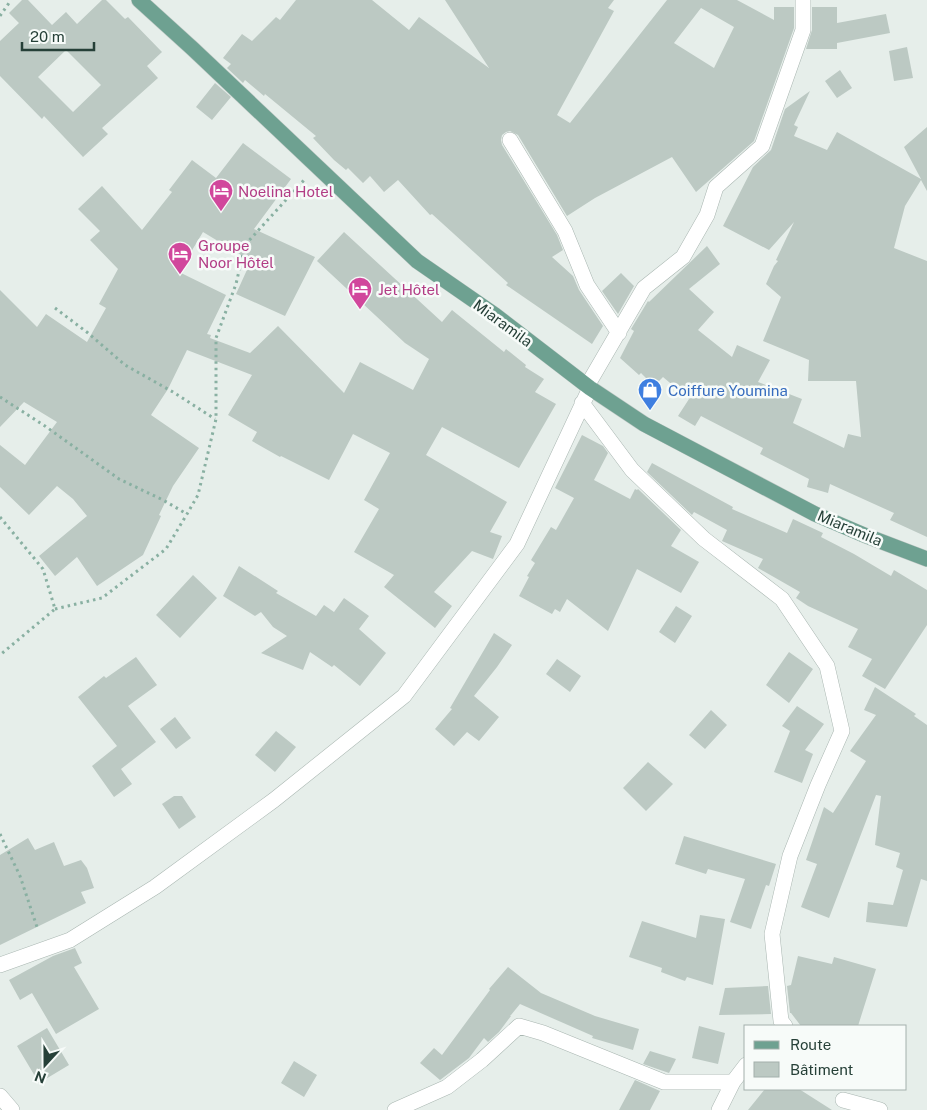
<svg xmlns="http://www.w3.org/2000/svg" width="927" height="1110" font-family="'Public Sans',sans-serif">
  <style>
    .building { fill: #bcc9c3; fill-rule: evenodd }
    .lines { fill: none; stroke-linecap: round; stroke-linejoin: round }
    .street-casing { stroke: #a9b6b1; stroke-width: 16 }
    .primary-casing { stroke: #c2cac7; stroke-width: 16 }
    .path { stroke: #89b0a2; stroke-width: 3; stroke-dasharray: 2.5 4; stroke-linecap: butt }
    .street { stroke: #fff; stroke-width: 15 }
    .primary { stroke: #6ea191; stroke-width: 15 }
    .labels { text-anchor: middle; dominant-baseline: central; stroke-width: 5; stroke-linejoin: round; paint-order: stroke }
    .hotel-label { font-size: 15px; fill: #b23c85; stroke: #f7fbf9; text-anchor: start }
    .street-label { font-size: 15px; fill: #264038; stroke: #f7fbf9 }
    .shop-label { font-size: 15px; fill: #366cbe; stroke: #f7fbf9; text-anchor: start }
  </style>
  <rect width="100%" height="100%" fill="#e6eeea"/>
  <path class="building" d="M22 0H28L52 25 66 12 77 24 102 0H106L125 19 128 17 162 52 147 66 158 78 102 128 108 134 83 157 44 116 42 119 0 76V41L19 23 9 13ZM66 50 101 85 73 112 38 77Z
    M296 0H372L409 30 419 17 489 68 445 0H614L608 8 614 11 557 115 570 123 667 0H737L774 20V7H794V28L754 141 696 192 672 157 595 198 567 216 518 135 510 131 506 132 502 135 501 140 502 145 557 235 563 250 552 257 573 276 579 290 603 326 592 344 506 285 508 283 432 214 430 215 398 180 384 192 370 176 363 183 348 168 346 170 334 160 313 138 316 136 265 94 264 96 245 80 243 83 227 68 231 64 223 58 242 34 252 41 276 17 280 20ZM701 8 734 27 714 68 674 43Z
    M812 7H837V23L886 14 890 33 837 43V49H806L812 30Z
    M907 47 913 78 894 81 889 51Z
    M840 70 852 88 837 98 825 81Z
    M215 83 231 97 212 120 196 107Z
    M810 91 794 125 798 127 794 136 827 150 837 132 921 179 904 147 927 127V191L921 180 905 206 894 248 927 261V537L890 520 894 513 830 484 828 493 807 487 809 479 760 454 763 448 701 416 695 426 678 416 689 399 663 377 654 386 641 373 639 375 620 358 634 331 631 329 648 301 649 302 707 246 720 264 689 289 714 312 698 330 732 357 737 345 770 360 758 382 802 399 793 423 844 448 848 434 861 437 856 381H808L809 360 763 341 781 297 766 284 774 266 778 261 776 260 794 222 769 250 723 226 753 167 771 150 785 109Z
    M243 143 291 179 254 229 315 257 285 316 236 294 251 261 203 232 179 272 226 295 207 334 211 335 210 338 250 353 278 326 344 393 360 362 413 390 429 359 405 343 317 261 344 232 442 322 452 310 504 352 506 349 526 365 525 367 544 379 535 392 556 404 519 468 442 427 426 455 507 502 490 532 502 536 493 559 472 551 434 592 452 606 435 628 384 587 394 575 354 552 379 509 364 500 390 453 353 434 329 480 281 456 280 457 252 441 257 432 228 415 252 375 187 350 168 389 151 415 199 448 173 486 159 515 161 516 143 555 97 586 77 557 55 576 39 556 87 516 73 499 57 486 29 515 0 487V445L25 465 57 422 24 402 0 427V290L37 327 46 314 87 342 106 308 99 304 118 269 90 240 100 231 78 209 102 186 142 230 172 192 169 190 192 160 216 178Z
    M621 273 634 286 618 314 602 291Z
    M582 435 603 446 608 453 594 480 630 499 635 489 637 490 638 489 681 530 671 546 699 562 681 593 637 569 608 631 567 599 560 612 555 609 552 614 519 596 529 577 527 576 535 563 531 560 551 527 556 530 574 498 555 488Z
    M652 463 733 507 732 509 787 533 793 519 823 533 821 537 854 554 891 576 894 570 927 590V625L885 689 862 676 872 659 848 647 858 629 808 606 796 598 800 592 758 568 763 559 722 541 727 530 694 512 692 515 647 472Z
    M239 566 278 591 276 593 316 616 324 605 334 612 344 598 369 616 359 629 386 653 360 686 334 665 332 667 310 652 303 670 261 653 287 636 273 627 261 612 255 616 223 596Z
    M193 575 217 598 180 638 156 615Z
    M676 606 692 616 675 643 659 632Z
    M494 633 512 645 497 667 474 696 499 717 479 741 467 732 454 746 435 729 452 709 450 708Z
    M789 652 813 669 789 703 766 685Z
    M136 657 157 685 128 706 156 742 121 769 132 784 114 797 92 766 117 746 78 697 104 676 106 678Z
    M557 659 581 676 570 692 546 674Z
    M875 687 916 714 914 716 927 725V881L921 879 907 927 866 922 868 902 893 905 903 870 896 867 900 853 875 845 881 796 876 795 829 918 801 907 817 864 806 860 824 807 833 813 866 761 850 751 876 715 864 710Z
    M797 706 824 724 805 750 813 754 802 783 774 772 790 731 782 726Z
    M711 710 727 725 705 749 689 735Z
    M175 717 191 738 176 749 160 729Z
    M276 731 296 747 275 772 255 755Z
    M648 762 673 784 646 811 623 788Z
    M174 796H182L196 817 179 829 162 804Z
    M684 836 776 864 769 886 766 885 751 929 730 922 745 879 708 869 706 874 675 864Z
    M28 838 35 850 54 842 64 866 81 860 87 868 94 888 81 892 86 903 0 945V855Z
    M700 915 725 919 713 985 687 977 685 981 661 972 662 968 629 957 642 921 696 938Z
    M75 948 82 963 74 967 99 1009 56 1034 32 993 20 1000 9 980 53 956Z
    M798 956 832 964 834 957 876 969 858 1026H801L791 1013H790L787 986 791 985Z
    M508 967 541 993 595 1016 639 1029 633 1050 592 1038 593 1036 520 1004 511 1015H510L511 1016 499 1032 488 1042 484 1038 469 1058 440 1080 420 1063 434 1048 442 1055 490 990 489 989Z
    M768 986 771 1014 719 1015 725 988Z
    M699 1026 725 1033 718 1064 692 1058Z
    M47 1028 69 1065 39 1083 17 1046Z
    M650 1051 676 1059 669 1073 643 1064Z
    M294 1061 317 1075 304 1097 281 1083Z
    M635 1080 660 1091 650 1110H619Z
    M765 1089H799L832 1110H748Z"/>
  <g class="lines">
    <defs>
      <path id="street" d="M510 140 565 231 587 285 619 333
        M587 386 644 288 683 257 707 215 716 187 762 146 803 30V0
        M582 403 632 470 704 539 782 599 827 666 842 731 818 785 790 856 772 934 781 1021 785 1026
        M0 965 70 940 155 887 274 800 404 696 517 544 590 388
        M0 1096 12 1110
        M843 1100 880 1110
        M395 1110 447 1087 482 1060 519 1026 543 1033 664 1082H733L746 1065
        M719 1110 733 1082"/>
      <path id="primary" d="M139 0 193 49 417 261 495 315 590 388 644 424 815 514 864 535 927 559"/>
    </defs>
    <use href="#street" class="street-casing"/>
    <use href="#primary" class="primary-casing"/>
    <path class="path" d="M0 16 11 0
      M55 308 88 333 125 365 173 392 215 419
      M0 397 45 426 119 479 163 500 187 514
      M0 517 43 569 55 609 0 655
      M55 609 102 598 166 549 187 514 198 495 216 419V338L236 284 245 245 305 179
      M0 834 20 876 38 930"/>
    <use href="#street" class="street"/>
    <use href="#primary" class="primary"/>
  </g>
  <defs>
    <symbol id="hotel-pin" viewBox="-11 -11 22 30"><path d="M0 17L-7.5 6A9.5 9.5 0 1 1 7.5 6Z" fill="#d1479c" stroke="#f7fbf9"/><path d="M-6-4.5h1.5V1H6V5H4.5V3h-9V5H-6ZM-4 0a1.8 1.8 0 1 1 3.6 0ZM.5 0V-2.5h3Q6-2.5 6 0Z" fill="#fff"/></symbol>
    <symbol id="shop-pin" viewBox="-11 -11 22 30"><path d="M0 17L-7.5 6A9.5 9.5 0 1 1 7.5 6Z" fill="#3f7fe0" stroke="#f7fbf9"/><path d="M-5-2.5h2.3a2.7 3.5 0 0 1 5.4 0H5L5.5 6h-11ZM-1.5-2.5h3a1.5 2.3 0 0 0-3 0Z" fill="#fff"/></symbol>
  </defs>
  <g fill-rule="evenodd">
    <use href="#hotel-pin" x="207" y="177" width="28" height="38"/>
    <use href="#hotel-pin" x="166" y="240" width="28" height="38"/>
    <use href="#hotel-pin" x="346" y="275" width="28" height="38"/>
    <use href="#shop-pin" x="636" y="376" width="28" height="38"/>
  </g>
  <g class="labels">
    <g class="hotel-label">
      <text x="238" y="191">Noelina Hotel</text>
      <text x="198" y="245">Groupe<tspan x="198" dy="17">Noor Hôtel</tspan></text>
      <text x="378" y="289">Jet Hôtel</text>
    </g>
    <g class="street-label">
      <text transform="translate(503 323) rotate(36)">Miaramila</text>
      <text transform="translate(850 528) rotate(23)">Miaramila</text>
    </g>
    <g class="shop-label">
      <text x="668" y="390">Coiffure Youmina</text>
    </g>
  </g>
  <rect x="744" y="1025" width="162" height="65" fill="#f7fbf9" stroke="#a3b0ac"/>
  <rect x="754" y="1041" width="25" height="8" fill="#6ea191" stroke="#a3b0ac"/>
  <text x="790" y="1050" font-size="15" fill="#264038">Route</text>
  <rect x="754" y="1062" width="25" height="15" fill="#bcc9c3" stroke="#a3b0ac"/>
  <text x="790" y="1075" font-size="15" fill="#264038">Bâtiment</text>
  <g transform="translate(45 1065) rotate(201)" stroke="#f7fbf9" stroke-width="4" paint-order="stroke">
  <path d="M0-4L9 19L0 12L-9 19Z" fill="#264038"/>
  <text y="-8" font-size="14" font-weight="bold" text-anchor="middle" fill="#264038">N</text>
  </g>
  <path d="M22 42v8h72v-8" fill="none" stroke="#264038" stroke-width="2.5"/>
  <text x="30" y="42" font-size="15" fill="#264038" stroke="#f7fbf9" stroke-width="4" paint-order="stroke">20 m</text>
</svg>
